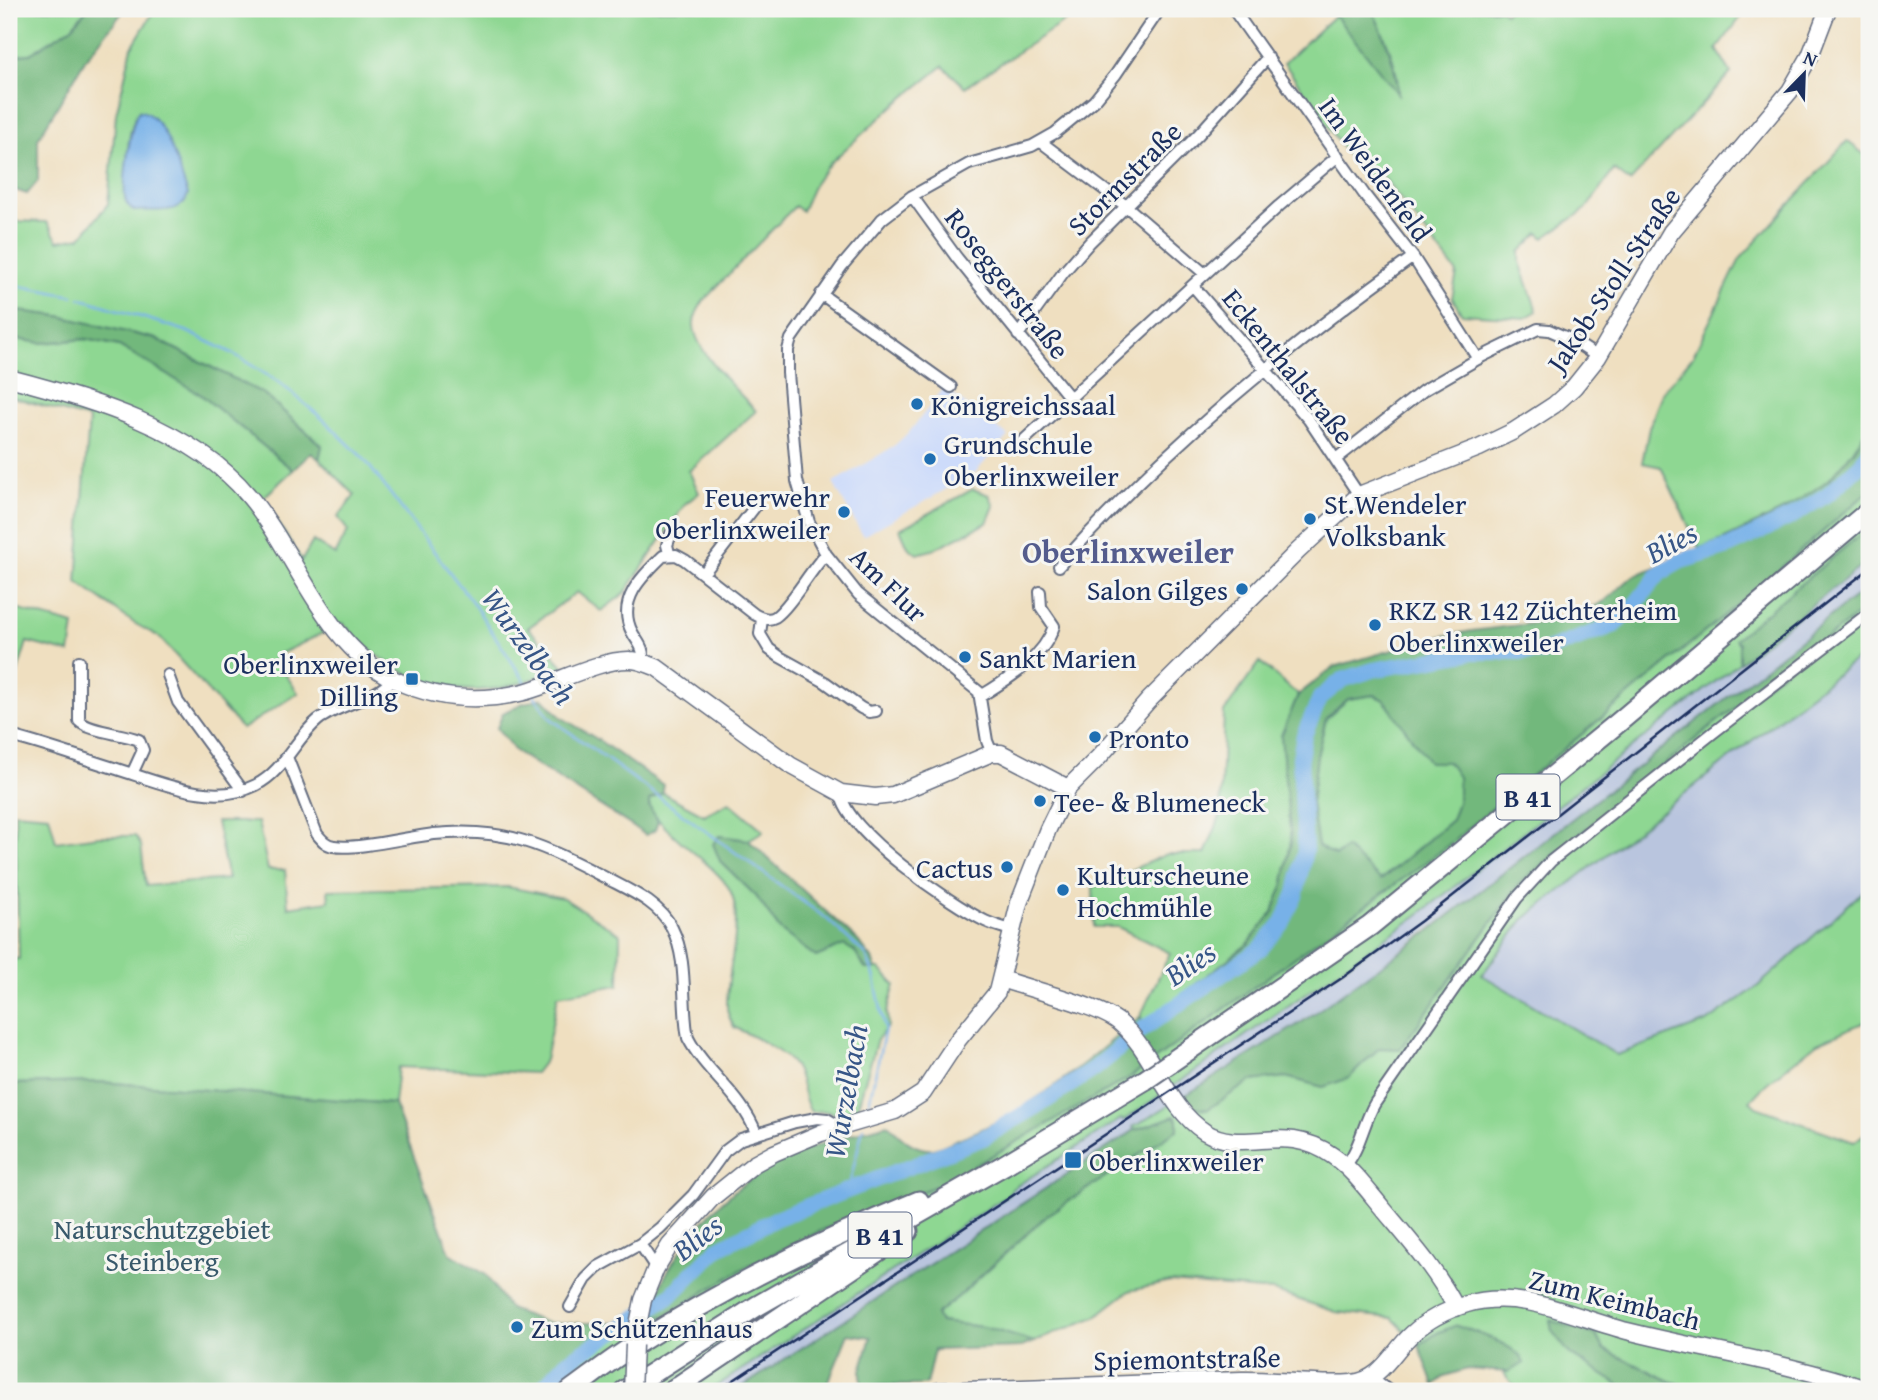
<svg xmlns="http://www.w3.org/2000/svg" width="1878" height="1400" font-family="'Gentium Book Plus',serif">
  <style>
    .built { fill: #cddbfa }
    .industrial { fill: #b9c5de }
    .green { fill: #8ed792; stroke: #548378; stroke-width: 2; fill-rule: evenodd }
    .forest { fill: #72b87c; stroke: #46746d; stroke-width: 2; fill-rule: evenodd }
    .water { fill: #77b1e8; stroke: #4970a3; stroke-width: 2 }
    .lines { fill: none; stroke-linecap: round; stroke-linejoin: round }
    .stream { stroke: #77b1e8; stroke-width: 2.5 }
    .river { stroke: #77b1e8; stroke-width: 16 }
    .street-casing { stroke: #656d80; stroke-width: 14 }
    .secondary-casing { stroke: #656d80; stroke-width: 19 }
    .highway-casing { stroke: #656d80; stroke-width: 23 }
    .street { stroke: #fff; stroke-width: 10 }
    .secondary { stroke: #fff; stroke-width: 16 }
    .highway { stroke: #fff; stroke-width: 19 }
    .rail { stroke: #1b2f5e; stroke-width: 2.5 }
    .secondary-bridge-casing { stroke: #656d80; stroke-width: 19; stroke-linecap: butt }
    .highway-bridge-casing { stroke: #656d80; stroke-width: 23; stroke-linecap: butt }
    .secondary-bridge { stroke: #fff; stroke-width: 16 }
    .highway-bridge { stroke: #fff; stroke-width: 19 }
    .poi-dot { fill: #1f6fb2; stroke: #f6f6f2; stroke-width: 2.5 }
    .labels { text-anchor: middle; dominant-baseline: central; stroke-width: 6; stroke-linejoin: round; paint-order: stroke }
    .shield { fill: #f6f6f2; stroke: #5d6b8a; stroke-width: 2 }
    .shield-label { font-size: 26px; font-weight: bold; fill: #1b2f5e }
    .street-label { font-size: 28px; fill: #1b2f5e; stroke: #f6f6f2 }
    .poi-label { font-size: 28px; fill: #1b2f5e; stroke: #f6f6f2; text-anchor: start }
    .park-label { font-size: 28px; fill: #38596b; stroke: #f6f6f2 }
    .water-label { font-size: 30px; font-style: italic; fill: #375687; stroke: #f6f6f2 }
    .quarter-label { font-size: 32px; font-weight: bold; fill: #545c8d; stroke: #f6f6f2 }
  </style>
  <rect width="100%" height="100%" fill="#f6f6f2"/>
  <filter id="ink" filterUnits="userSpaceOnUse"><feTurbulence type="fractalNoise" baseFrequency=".0143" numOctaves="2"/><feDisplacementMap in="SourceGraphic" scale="14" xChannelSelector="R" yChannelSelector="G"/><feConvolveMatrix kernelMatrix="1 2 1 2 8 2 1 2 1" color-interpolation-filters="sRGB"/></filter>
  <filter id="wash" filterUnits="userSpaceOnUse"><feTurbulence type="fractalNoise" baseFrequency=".00686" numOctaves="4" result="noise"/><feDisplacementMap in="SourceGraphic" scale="28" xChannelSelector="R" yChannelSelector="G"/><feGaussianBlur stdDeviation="1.57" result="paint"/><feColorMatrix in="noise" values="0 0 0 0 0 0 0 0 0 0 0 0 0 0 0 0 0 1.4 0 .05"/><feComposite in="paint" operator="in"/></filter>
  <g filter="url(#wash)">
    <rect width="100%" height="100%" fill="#efdfc0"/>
    <path class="built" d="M944 388 1008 436 975 473 863 536 833 483 894 446 910 431Z"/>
    <path class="industrial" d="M1869 560V586L1464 903 1349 989 1247 1058 1134 1126 1135 1130 736 1391H709L1008 1195 1012 1189 1122 1118 1124 1120 1338 973 1417 916Z
      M1869 649V886L1757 987 1707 1022 1617 1055 1482 976 1523 920Z"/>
    <path class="green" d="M14 9H87L72 27 30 54 9 56V34Z
      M155 9H1062L1071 17 965 87 943 66 892 107 830 163 815 182 802 211 795 206 704 300C699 308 693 317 694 326 696 353 738 391 756 411L689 471 699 493 685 504 625 593 601 611 577 592 528 628 565 668C538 677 510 689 481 690 429 693 375 662 343 623L274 657 298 693 242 729 159 637 134 623 77 582 89 419 9 396V338L42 343 86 339 119 346 200 394 293 470 262 499 302 560 313 541 335 555 348 531 338 517 355 495 319 459 322 445 264 394 156 339 59 316 9 310V221L47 222 58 241 81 237 108 204 116 114 132 47ZM139 111 148 209 135 211 125 199C127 176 125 128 139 111Z
      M1372 9H1500L1505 13 1509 9H1747L1717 49 1731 73 1630 182 1614 170 1586 209 1544 238 1539 233 1520 252V262L1537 311 1525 318 1462 314 1452 298 1457 273 1381 174 1363 178 1284 63 1335 15 1398 93C1399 65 1384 35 1372 9Z
      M1847 141 1869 158V425C1858 443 1847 462 1831 477 1806 503 1734 538 1699 548L1661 467 1642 463 1649 428 1663 391 1693 356 1740 259Z
      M973 489 989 495 994 506 987 523 932 550 917 554 908 547 900 529Z
      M1869 491V527L1736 639 1739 643V663L1417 916 1123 1121 1121 1119 1012 1189 1008 1195 709 1391H542L566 1370 609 1342 621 1332 623 1323 651 1312 655 1300 654 1312 663 1317 746 1267 825 1229 944 1183 1132 1076 1445 848 1773 575Z
      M1869 606V649L1523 920 1482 975 1617 1055 1707 1022 1757 987 1869 886V1020L1817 1043 1767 1083 1750 1101 1756 1107 1854 1142 1869 1130V1391H1701L1670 1381 1603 1349 1596 1335 1570 1354 1629 1391H1518L1503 1372H1508L1516 1366 1439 1332 1419 1345 1392 1318 1336 1312 1273 1291 1170 1282 1129 1291 1095 1317 1034 1342 984 1327 940 1322 936 1314 958 1297 1046 1216 1178 1129 1175 1116 1135 1130 1133 1127 1186 1095 1188 1106 1208 1109 1250 1081 1286 1077 1323 1087 1349 1078 1379 1048H1400L1520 883 1710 727Z
      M9 607 74 625 70 653 27 642 9 700Z
      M1260 662 1298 695 1281 736 1291 841 1284 883 1273 912 1248 944 1144 1024 1140 1017 1170 953 1118 927H1094L1093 887 1167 854H1205L1220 817 1224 712Z
      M1374 695 1384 700 1429 761H1447L1459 777 1458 802 1452 820 1380 880 1346 849 1336 856 1318 847 1311 803 1317 756 1326 719 1348 699Z
      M663 793 704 815 729 802 764 831 748 840 719 836 720 861 756 896 780 930 833 949 844 944 854 951 866 969H880L895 985 887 1012 888 1026 877 1040 857 1109 845 1116 824 1111 811 1112C802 1099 803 1078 794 1066 784 1051 750 1035 734 1027 731 1021 727 1014 727 1007 726 972 745 921 730 890 716 863 647 824 649 800Z
      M15 812 49 815 56 842 99 836H135L141 845 146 886 228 879 216 822H258L268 870H285L288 907 329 901 328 890 508 887 563 898 620 934 619 985 558 995 545 1060 535 1073 398 1067 394 1104H392L100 1082 9 1084V958L19 959Z"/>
    <path class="forest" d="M87 9H125L85 60 38 139V181L27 194 9 188V56L30 54 72 27Z
      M1330 9H1372C1384 36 1397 64 1398 94Z
      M9 310 59 316 156 339 264 394 322 446 319 459 311 453 293 470 200 394 119 346 86 339 42 343 9 338Z
      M1869 425V491L1773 575 1445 848 1132 1076 944 1183 825 1229 746 1267 663 1317 657 1316 654 1312C657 1288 668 1269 682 1249 737 1169 799 1148 888 1124 900 1136 914 1151 933 1149 941 1148 950 1142 958 1139 1026 1114 1085 1064 1140 1017L1145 1023 1248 944 1273 912 1284 883 1291 841 1281 736 1298 695 1334 667 1438 637 1472 631 1554 621 1578 615 1605 601 1632 577 1699 548 1717 543 1786 509 1830 479 1855 449ZM1374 695 1384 700 1429 762H1448L1458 777V802L1452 820 1381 880 1346 848 1336 856 1318 846 1311 803 1317 756 1326 718 1348 699Z
      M1869 527V560L1739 663V643L1735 639Z
      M1869 586V606L1710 727 1520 883 1400 1049 1379 1048 1349 1078 1323 1087 1286 1077 1251 1081 1208 1109 1188 1106 1186 1095 1305 1020 1428 932Z
      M543 698 561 717 597 739 663 785V793L649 800V806L658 821 655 830 646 835 515 751 497 728 503 713 521 704Z
      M719 836 748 840 858 941 872 959 876 969H866L854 951 844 945 816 957 780 930 756 896 720 861 713 844Z
      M100 1082 394 1104 450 1253 486 1275 509 1309 547 1323H623L621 1332 567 1370 542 1391H9V1084Z
      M1175 1116 1178 1121V1129L1046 1216 958 1297 936 1314 940 1322 984 1327 1034 1342 1022 1347 934 1350 926 1385 861 1386V1371L871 1337 848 1334 826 1388 798 1391H736L1135 1130Z
      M1550 1320 1596 1335 1603 1349 1670 1381 1701 1391H1629L1570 1354 1552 1331Z
      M1457 1325C1475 1333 1517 1344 1524 1363L1508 1372 1467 1369 1445 1376 1434 1385 1419 1345 1439 1332Z"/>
    <path class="water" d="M139 111C166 113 179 172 188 194 183 216 153 209 135 211 130 208 126 204 125 198 123 183 130 122 139 111Z"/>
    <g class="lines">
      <path class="stream" d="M9 284 73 296
        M80 298 186 331 232 353 280 383 324 420 364 459 473 603 526 683
        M534 695 550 718 827 919 866 955 874 975 885 1029 867 1112
        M848 1190 863 1128"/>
      <path class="river" d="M539 1391 567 1362 670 1296 717 1249 777 1218 983 1138 1041 1104 1093 1070 1140 1031 1261 948 1283 922 1296 893 1305 850 1300 758 1304 735 1320 698 1342 680 1373 670 1473 652H1542L1615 625 1633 607 1660 573 1681 561 1728 547 1791 517 1828 494 1861 464 1869 451"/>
    </g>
  </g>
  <g filter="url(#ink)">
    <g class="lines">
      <defs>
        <path id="street" d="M1233 9 1364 194 1413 257 1478 359
          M1041 142 1126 206 1205 274
          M912 196 957 258 1070 398
          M1193 286 1309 420 1359 495
          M821 294 951 387
          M1018 335 1063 273 1090 242 1198 135 1268 57
          M1022 442 1279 206 1338 156
          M1336 459 1424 390 1483 356 1538 329 1549 330 1570 339 1598 357
          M669 553 667 545 671 534
          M1059 566C1164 448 1285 349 1413 257
          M703 574 757 504
          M762 619 760 634 769 649 780 657 825 682 861 708 869 712 876 711
          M79 661V721C90 732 123 733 139 740L143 750 132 774
          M642 662C646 649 637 642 632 632 616 601 642 576 663 556L676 555 685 560 754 614C761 618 768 621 775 617 790 607 811 569 826 554
          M168 675 178 702 243 791
          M981 696C1008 679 1044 658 1054 626L1041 607 1040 592
          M10 736C46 745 81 758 117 769 159 782 213 807 256 785 284 771 295 739 318 720 338 704 378 699 392 679
          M992 753 987 741 979 692 858 594 826 554 809 522 797 481 788 373V350L791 339 842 266 882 219 912 196 969 164 1032 146 1055 133 1094 101 1116 74 1160 9
          M287 757 317 834C322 840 326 845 334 846 356 850 408 837 434 834 508 826 546 847 610 880 633 892 660 904 672 928 689 962 681 1003 688 1038 706 1073 742 1095 756 1133
          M841 793C843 830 952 905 985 921 993 925 1002 927 1011 930
          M1345 1166C1360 1149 1363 1123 1375 1103L1517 898 1551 861 1714 732 1869 613
          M640 1244 656 1268
          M570 1307 586 1279 598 1267 640 1244 660 1228 693 1195 725 1151 741 1139 795 1122 817 1118 827 1119 841 1127
          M1371 1378 1389 1391"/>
        <path id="secondary" d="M9 378C90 399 193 429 248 495 297 553 323 645 395 680 437 700 479 703 524 692 554 684 600 659 630 660 639 660 647 664 656 667L790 765 841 793 875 797 893 795 992 753H1001L1068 788
          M1001 979C1029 989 1101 1006 1120 1023 1155 1053 1166 1107 1205 1132 1233 1149 1264 1136 1294 1140 1307 1142 1322 1148 1333 1156 1353 1170 1368 1191 1384 1210 1410 1241 1437 1271 1456 1308
          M634 1345 643 1300 656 1268 670 1245 713 1197 754 1164 774 1153 821 1133 895 1111 923 1093 958 1040 997 992 1019 903 1048 829 1068 788 1099 757 1148 701 1298 551 1359 495 1479 448 1514 431 1554 405 1574 387 1598 357 1671 232 1790 91 1810 56 1828 9
          M938 1391C1039 1388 1140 1383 1241 1380 1278 1379 1315 1386 1352 1383 1382 1380 1392 1352 1412 1334 1427 1320 1447 1310 1467 1304 1521 1288 1576 1318 1627 1331 1708 1351 1790 1363 1869 1390"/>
        <path id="highway" d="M1170 1063 1370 926 1619 722 1869 511
          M570 1391C591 1376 612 1359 635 1345 725 1288 821 1241 919 1201
          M624 1391 757 1306 1004 1165 1145 1080
          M671 1391 908 1231"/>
      </defs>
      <use href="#street" class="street-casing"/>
      <use href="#secondary" class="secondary-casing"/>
      <use href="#highway" class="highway-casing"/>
      <use href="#street" class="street"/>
      <use href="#secondary" class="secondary"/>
      <use href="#highway" class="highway"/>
      <path class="rail" d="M717 1391 1342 978 1421 921 1869 569"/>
      <defs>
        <path id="secondary-bridge" d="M632 1391 634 1345"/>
        <path id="highway-bridge" d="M1145 1080 1170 1063"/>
      </defs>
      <use href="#secondary-bridge" class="secondary-bridge-casing"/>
      <use href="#highway-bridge" class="highway-bridge-casing"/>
      <use href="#secondary-bridge" class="secondary-bridge"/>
      <use href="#highway-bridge" class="highway-bridge"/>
    </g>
  </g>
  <g class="poi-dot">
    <circle cx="917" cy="404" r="7"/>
    <circle cx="930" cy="459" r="7"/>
    <circle cx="844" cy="512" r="7"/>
    <circle cx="1310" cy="519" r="7"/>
    <circle cx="1242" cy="589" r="7"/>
    <circle cx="1375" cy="625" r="7"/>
    <circle cx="965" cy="657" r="7"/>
    <rect x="405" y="672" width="14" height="14" rx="3.5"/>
    <circle cx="1095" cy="737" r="7"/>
    <circle cx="1040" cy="801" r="7"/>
    <circle cx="1007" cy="867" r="7"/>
    <circle cx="1063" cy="890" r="7"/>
    <rect x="1064" y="1151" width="18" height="18" rx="3.5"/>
    <circle cx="517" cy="1327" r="7"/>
  </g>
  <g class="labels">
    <g class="shield">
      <rect x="1496.5" y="774.5" width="63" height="45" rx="5"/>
      <rect x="848.5" y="1212.5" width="63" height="45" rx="5"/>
    </g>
    <g class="shield-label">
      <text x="1528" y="797">B 41</text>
      <text x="880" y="1235">B 41</text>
    </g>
    <g class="street-label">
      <text transform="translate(1376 169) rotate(54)">Im Weidenfeld</text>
      <text transform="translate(1124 178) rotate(-45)">Stormstraße</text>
      <text transform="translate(1613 279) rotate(-56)">Jakob-Stoll-Straße</text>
      <text transform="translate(1008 283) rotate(52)">Roseggerstraße</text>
      <text transform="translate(1289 366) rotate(51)">Eckenthalstraße</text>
      <text transform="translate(889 584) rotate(44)">Am Flur</text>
      <text transform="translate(1615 1299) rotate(14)">Zum Keimbach</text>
      <text transform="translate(1187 1358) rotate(-1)">Spiemontstraße</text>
    </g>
    <g class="poi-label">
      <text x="931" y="404">Königreichssaal</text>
      <text x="944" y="443">Grundschule<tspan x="944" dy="32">Oberlinxweiler</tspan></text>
      <text x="830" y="496" text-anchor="end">Feuerwehr<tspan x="830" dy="32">Oberlinxweiler</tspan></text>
      <text x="1324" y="503">St.Wendeler<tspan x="1324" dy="32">Volksbank</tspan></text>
      <text x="1228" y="589" text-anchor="end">Salon Gilges</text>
      <text x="1389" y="609">RKZ SR 142 Züchterheim<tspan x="1389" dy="32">Oberlinxweiler</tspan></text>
      <text x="979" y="657">Sankt Marien</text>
      <text x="398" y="663" text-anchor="end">Oberlinxweiler<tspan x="398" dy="32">Dilling</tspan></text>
      <text x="1109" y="737">Pronto</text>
      <text x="1054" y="801">Tee- &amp; Blumeneck</text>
      <text x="993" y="867" text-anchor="end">Cactus</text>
      <text x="1077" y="874">Kulturscheune<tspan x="1077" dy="32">Hochmühle</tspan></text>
      <text x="1089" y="1160">Oberlinxweiler</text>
      <text x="531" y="1327">Zum Schützenhaus</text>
    </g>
    <g class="park-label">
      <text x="162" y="1228">Naturschutzgebiet<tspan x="162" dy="32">Steinberg</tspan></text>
    </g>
    <g class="water-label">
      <text transform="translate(1671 542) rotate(-28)">Blies</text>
      <text transform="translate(529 646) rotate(54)">Wurzelbach</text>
      <text transform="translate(1190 963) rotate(-34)">Blies</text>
      <text transform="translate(845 1091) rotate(-80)">Wurzelbach</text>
      <text transform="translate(697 1237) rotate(-38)">Blies</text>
    </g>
    <g class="quarter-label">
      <text x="1128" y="551">Oberlinxweiler</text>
    </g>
  </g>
  <rect width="1878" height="1400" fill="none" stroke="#f6f6f2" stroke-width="35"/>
  <g transform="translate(1804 74) rotate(23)" stroke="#f6f6f2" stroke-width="5" paint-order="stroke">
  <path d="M0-5L12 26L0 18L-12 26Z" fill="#1b2f5e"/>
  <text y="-10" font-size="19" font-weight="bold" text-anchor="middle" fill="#1b2f5e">N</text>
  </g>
</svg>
